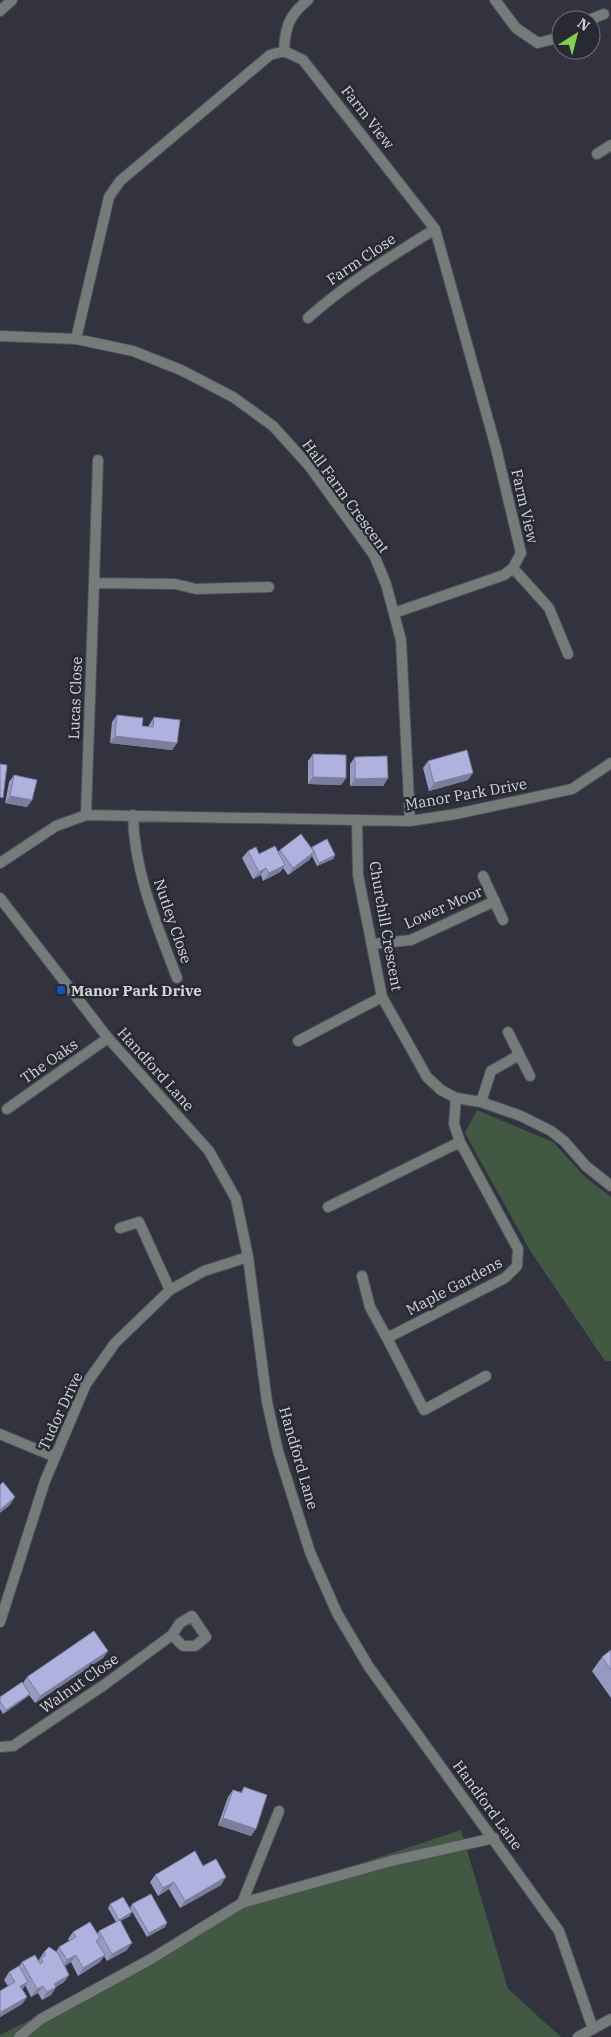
<svg xmlns="http://www.w3.org/2000/svg" width="611" height="2037" font-family="'IBM Plex Serif',serif">
  <style>
    .green { fill: #415943 }
    .lines { fill: none; stroke-linecap: round; stroke-linejoin: round }
    .minor-casing { stroke: #4f505a; stroke-width: 12 }
    .tertiary-casing { stroke: #4f505a; stroke-width: 12 }
    .minor { stroke: #757b79; stroke-width: 10 }
    .tertiary { stroke: #757b79; stroke-width: 10 }
    .wall { fill: #9699c0 }
    .shaded-wall { fill: #7a7d9c }
    .building { fill: #afb2df; stroke: #7a7d9c }
    .transit-dot { fill: #1a4fb4; stroke: #282933; stroke-width: 2 }
    .labels { text-anchor: middle; dominant-baseline: central; stroke-width: 5; stroke-linejoin: round; paint-order: stroke }
    .street-label { font-size: 15px; fill: #d4d5dc; stroke: #282933 }
    .poi-label { font-size: 15px; font-weight: bold; fill: #d4d5dc; stroke: #282933; text-anchor: start }
  </style>
  <rect width="100%" height="100%" fill="#32333e"/>
  <path class="green" d="M477 1110 553 1142 584 1176 611 1197V1361H605L531 1252 465 1133Z
    M461 1830 508 1989 561 2037H0V2035L151 1959 242 1903Z"/>
  <g class="lines">
    <defs>
      <path id="minor" d="M495 0 516 28 538 43 561 37
        M589 20 604 14
        M284 51C285 27 289 15 308 0
        M597 154 611 145
        M308 318C347 283 390 257 435 229
        M0 336 76 339 133 351 181 370 233 397 273 426 310 467 374 555 386 584 401 640 410 821
        M76 339 109 197 120 181 270 55 284 51 303 60 435 229 496 448 521 553 513 568 504 575 394 613
        M513 568 549 608 568 654
        M94 583 98 460
        M86 815 94 583 175 584 196 589 269 587
        M133 815C134 872 157 925 177 978
        M357 821 358 875 382 997 427 1077 441 1090 456 1098 481 1102 521 1116 551 1131 564 1141 586 1166 611 1186
        M0 863 56 826 86 815 410 821 456 814 572 789 611 763
        M483 876 503 920
        M373 944 411 940 495 901
        M508 1032 530 1076
        M298 1041 382 997
        M456 1098 454 1124 460 1142 518 1249 517 1266 505 1278 387 1338 424 1410 486 1376
        M481 1102 491 1071 519 1055
        M7 1109 108 1038
        M328 1207 460 1142
        M120 1228 139 1222 170 1290
        M362 1276 370 1307 387 1338
        M0 1434 55 1457
        M0 1622 45 1481 86 1384 115 1343 170 1290 204 1271 248 1257
        M0 1747 13 1746 104 1685 172 1635 180 1623 192 1616 206 1637 195 1646H183L172 1635
        M242 1903 279 1811
        M19 2037 41 2019 151 1959 242 1903 391 1861 494 1838"/>
      <path id="tertiary" d="M0 11 12 0
        M0 898 108 1038 209 1151 236 1199 248 1257 267 1402 278 1451 310 1552 337 1613 369 1667 559 1931 593 2029
        M578 2037 611 2019"/>
    </defs>
    <use href="#minor" class="minor-casing"/>
    <use href="#tertiary" class="tertiary-casing"/>
    <use href="#minor" class="minor"/>
    <use href="#tertiary" class="tertiary"/>
  </g>
  <path class="wall" d="M117 715 142 726H149V725L154 717 177 743 172 750 110 743 112 722Z
    M313 754 346 778 341 785 308 784V761Z
    M355 757 388 778 383 786H350V764Z
    M428 761 468 780 429 791 423 768Z
    M14 775 32 800 27 807 5 803 9 782Z
    M312 847 335 855 333 859 317 866 312 856 309 860 288 875 283 868 280 872 263 881 261 875 253 879 242 858 248 851 259 854 278 852 280 850 311 848Z
    M611 1650V1698L592 1671 602 1657Z
    M108 1651 103 1658 35 1703 29 1695 27 1697 3 1714 0 1709V1697L23 1683 27 1677Z
    M244 1787 251 1836 218 1825 228 1797 233 1790 241 1792Z
    M203 1866 221 1885 180 1908 169 1889 158 1896 150 1882 155 1875Z
    M110 1904 130 1916 120 1921 127 1950 107 1961 104 1956 100 1962 78 1976 71 1962 65 1966 69 1975 64 1982 56 1987 51 1995 42 2000 38 1993 31 1997 25 1985 22 1989 27 1997 22 2004 0 2017V1991L8 1986 4 1980 9 1972 19 1966 22 1962 38 1961 44 1952H56L59 1947 69 1941 68 1939 73 1932 97 1934 99 1931 116 1922 108 1908Z
    M132 1904 167 1923 165 1927 147 1937 130 1908Z"/>
  <path class="shaded-wall" d="M115 736 177 743 172 750 110 743Z
    M473 773 468 780 429 791 434 783Z
    M313 777 346 778 341 785 308 784Z
    M388 778 383 786H350L355 779Z
    M10 796 32 800 27 807 5 803Z
    M314 852 309 860 288 875 293 868Z
    M335 855 333 859 317 866 319 863Z
    M285 865 280 872 263 881 269 873Z
    M266 868 261 875 253 879 259 872Z
    M15 1497 10 1505 0 1513V1510Z
    M108 1651 103 1658 35 1703 40 1696Z
    M30 1694 27 1697 3 1714 6 1710Z
    M223 1818 256 1829 251 1836 218 1825Z
    M226 1877 221 1885 180 1908 185 1901Z
    M174 1882 169 1889 158 1896 163 1888Z
    M132 1912 130 1916 116 1923 119 1920Z
    M167 1923 165 1927 147 1937 149 1933Z
    M132 1943 127 1950 107 1961 112 1954Z
    M76 1955 71 1962 62 1968 67 1960Z
    M105 1955 100 1962 78 1976 83 1968Z
    M69 1975 64 1982 49 1991 54 1984Z
    M28 1982 23 1989 15 1993 20 1986Z
    M43 1986 38 1993 31 1997 37 1989Z
    M56 1987 51 1995 42 2000 47 1992Z
    M27 1997 22 2004 0 2017V2013L1 2012Z"/>
  <path class="building" d="M117 715 143 718 142 726 153 727 154 717 180 720 177 743 115 736Z
    M467 750 473 773 434 783 428 761Z
    M313 754 346 755V778L313 777Z
    M387 756 388 778 355 779V757Z
    M0 764 7 765 3 798 0 797Z
    M14 775 37 780 32 800 10 796Z
    M301 834 314 852 293 868 280 850Z
    M327 839 335 855 319 863 312 847Z
    M275 846 285 865 269 873 266 868 259 872 248 851 256 847 259 854Z
    M3 1482 15 1497 0 1510V1485Z
    M94 1631 108 1651 40 1696 27 1677Z
    M611 1650V1670L602 1657Z
    M22 1682 30 1694 6 1710 0 1701V1697Z
    M244 1787 267 1795 256 1829 223 1818 233 1790 242 1793Z
    M195 1851 203 1866 216 1859 226 1877 185 1901 174 1882 163 1888 155 1875Z
    M151 1894 167 1923 149 1933 132 1904Z
    M123 1897 132 1912 119 1920 110 1904Z
    M120 1920 132 1943 112 1954 99 1931Z
    M90 1922 100 1938 96 1941 105 1955 83 1968 76 1955 67 1960 59 1947 76 1937 73 1932Z
    M49 1947 58 1953 69 1975 54 1984 56 1987 47 1992 43 1986 37 1989 22 1962 35 1955 40 1964 43 1962 41 1958 46 1955 44 1952Z
    M19 1966 28 1982 20 1986 27 1997 1 2012 0 2010V1991L15 1982 9 1972Z"/>
  <rect class="transit-dot" x="56" y="985" width="10" height="10" rx="2.5"/>
  <g class="labels">
    <g class="street-label">
      <text transform="translate(368 117) rotate(52)">Farm View</text>
      <text transform="translate(361 259) rotate(-34)">Farm Close</text>
      <text transform="translate(346 496) rotate(54)">Hall Farm Crescent</text>
      <text transform="translate(525 506) rotate(77)">Farm View</text>
      <text transform="translate(75 698) rotate(-88)">Lucas Close</text>
      <text transform="translate(466 794) rotate(-10)">Manor Park Drive</text>
      <text transform="translate(443 907) rotate(-24)">Lower Moor</text>
      <text transform="translate(173 921) rotate(71)">Nutley Close</text>
      <text transform="translate(386 926) rotate(80)">Churchill Crescent</text>
      <text transform="translate(49 1061) rotate(-35)">The Oaks</text>
      <text transform="translate(156 1069) rotate(48)">Handford Lane</text>
      <text transform="translate(454 1286) rotate(-28)">Maple Gardens</text>
      <text transform="translate(60 1411) rotate(-65)">Tudor Drive</text>
      <text transform="translate(299 1458) rotate(74)">Handford Lane</text>
      <text transform="translate(79 1683) rotate(-35)">Walnut Close</text>
      <text transform="translate(488 1805) rotate(54)">Handford Lane</text>
    </g>
    <g class="poi-label">
      <text x="71" y="990">Manor Park Drive</text>
    </g>
  </g>
  <g transform="translate(576 35) rotate(36)"><circle r="24" fill="#282933" stroke="#6d6e77"/>
  <path d="M0-4L9 19L0 12L-9 19Z" fill="#81d050"/>
  <text y="-8" font-size="14" font-weight="bold" text-anchor="middle" fill="#d4d5dc">N</text>
  </g>
</svg>
